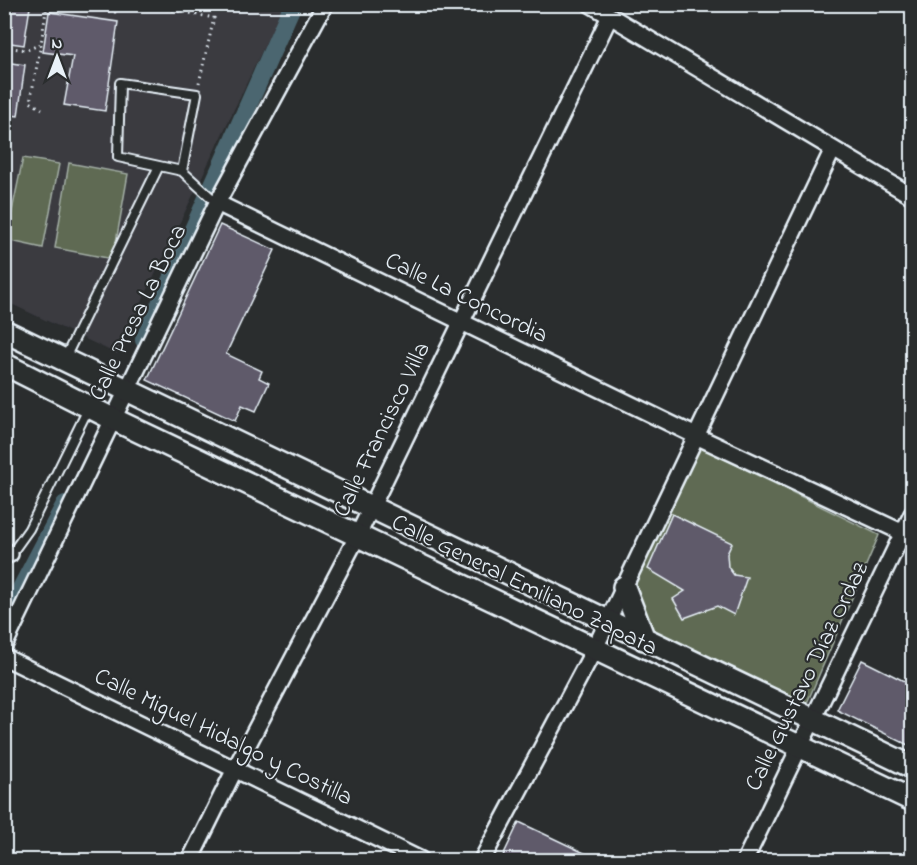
<svg xmlns="http://www.w3.org/2000/svg" width="917" height="865" font-family="'Indie Flower',sans-serif">
  <style>
    .built { fill: #3a3a40 }
    .green { fill: #5e6a52; stroke: #a3aea5; stroke-width: 1.5 }
    .lines { fill: none; stroke-linecap: round; stroke-linejoin: round }
    .canal { stroke: #4b666f; stroke-width: 18 }
    .building { fill: #5f5a6b; stroke: #e8f1f8; stroke-width: 1.5 }
    .lane-casing { stroke: #e8f1f8; stroke-width: 12 }
    .street-casing { stroke: #e8f1f8; stroke-width: 20 }
    .secondary-casing { stroke: #e8f1f8; stroke-width: 26 }
    .path { stroke: #e8f1f8; stroke-width: 3; stroke-dasharray: 1.5 4.5; stroke-linecap: butt }
    .lane { stroke: #2a2d2e; stroke-width: 8 }
    .street { stroke: #2a2d2e; stroke-width: 15 }
    .secondary { stroke: #2a2d2e; stroke-width: 21 }
    .labels { text-anchor: middle; dominant-baseline: central; stroke-width: 4.5; stroke-linejoin: round; paint-order: stroke }
    .street-label { font-size: 24px; fill: #e8f1f8; stroke: #2a2d2e }
  </style>
  <rect width="100%" height="100%" fill="#2a2d2e"/>
  <filter id="ink" filterUnits="userSpaceOnUse"><feTurbulence type="fractalNoise" baseFrequency=".0167" numOctaves="2"/><feDisplacementMap in="SourceGraphic" scale="12" xChannelSelector="R" yChannelSelector="G"/><feConvolveMatrix kernelMatrix="1 2 1 2 8 2 1 2 1" color-interpolation-filters="sRGB"/></filter>
  <g filter="url(#ink)">
    <path class="built" d="M5 5H284L117 354 5 301Z"/>
    <path class="green" d="M23 158 59 164 43 248 6 240Z
      M69 163 128 174 113 259 55 248Z
      M698 446 879 535 807 703 615 614Z"/>
    <g class="lines">
      <path class="canal" d="M144 340 293 4
        M4 621 65 504"/>
    </g>
    <path class="building" d="M4 4 30 7 24 45 4 42Z
      M49 12 118 22 105 111 64 105 73 56 43 52Z
      M4 62 25 65 18 116 4 114Z
      M220 225 275 250 226 354 262 371 259 378 269 383 256 411 242 405 235 421 147 380Z
      M672 514 732 543 727 554 728 567 734 575 747 577 734 615 717 606 684 618 673 599 685 591 648 569Z
      M862 660 912 685V740L910 746 837 710Z
      M519 822 599 860H501Z"/>
    <g class="lines">
      <defs>
        <path id="lane" d="M120 83 197 94 182 171 118 157Z
          M182 171 217 203
          M65 358 159 166
          M4 564 29 529 89 407"/>
        <path id="street" d="M590 4 912 196
          M217 203 696 436 912 537
          M4 551 10 554
          M4 646 217 203 325 4
          M4 657 421 860
          M190 860 235 769 358 535 610 16
          M482 860 595 648 833 149
          M745 860 912 514"/>
        <path id="secondary" d="M4 331 912 767
          M4 364 113 419 912 800
          M624 587 644 639"/>
      </defs>
      <use href="#lane" class="lane-casing"/>
      <use href="#street" class="street-casing"/>
      <use href="#secondary" class="secondary-casing"/>
      <path class="path" d="M79 4 115 12 116 4
        M143 4 214 18 215 4
        M41 44 30 102 42 109
        M4 47 27 50 41 44 47 4
        M199 83 214 18"/>
      <use href="#lane" class="lane"/>
      <use href="#street" class="street"/>
      <use href="#secondary" class="secondary"/>
    </g>
  </g>
  <g class="labels">
    <g class="street-label">
      <text transform="translate(466 299) rotate(26)">Calle La Concordia</text>
      <text transform="translate(139 313) rotate(-64)">Calle Presa La Boca</text>
      <text transform="translate(383 430) rotate(-64)">Calle Francisco Villa</text>
      <text transform="translate(524 586) rotate(26)">Calle General Emiliano Zapata</text>
      <text transform="translate(808 677) rotate(-64)">Calle Gustavo Díaz Ordaz</text>
      <text transform="translate(223 738) rotate(26)">Calle Miguel Hidalgo y Costilla</text>
    </g>
  </g>
  <rect width="917" height="865" fill="none" stroke="#2a2d2e" stroke-width="24"/>
  <rect x="12" y="12" width="893" height="841" fill="none" stroke="#e8f1f8" stroke-width="2" filter="url(#ink)"/>
  <g transform="translate(57 57)" stroke="#2a2d2e" stroke-width="4.5" paint-order="stroke">
  <path d="M0-4.5L10 22L0 15L-10 22Z" fill="#e8f1f8"/>
  <text y="-9" font-size="16" font-weight="bold" text-anchor="middle" fill="#e8f1f8">N</text>
  </g>
</svg>
